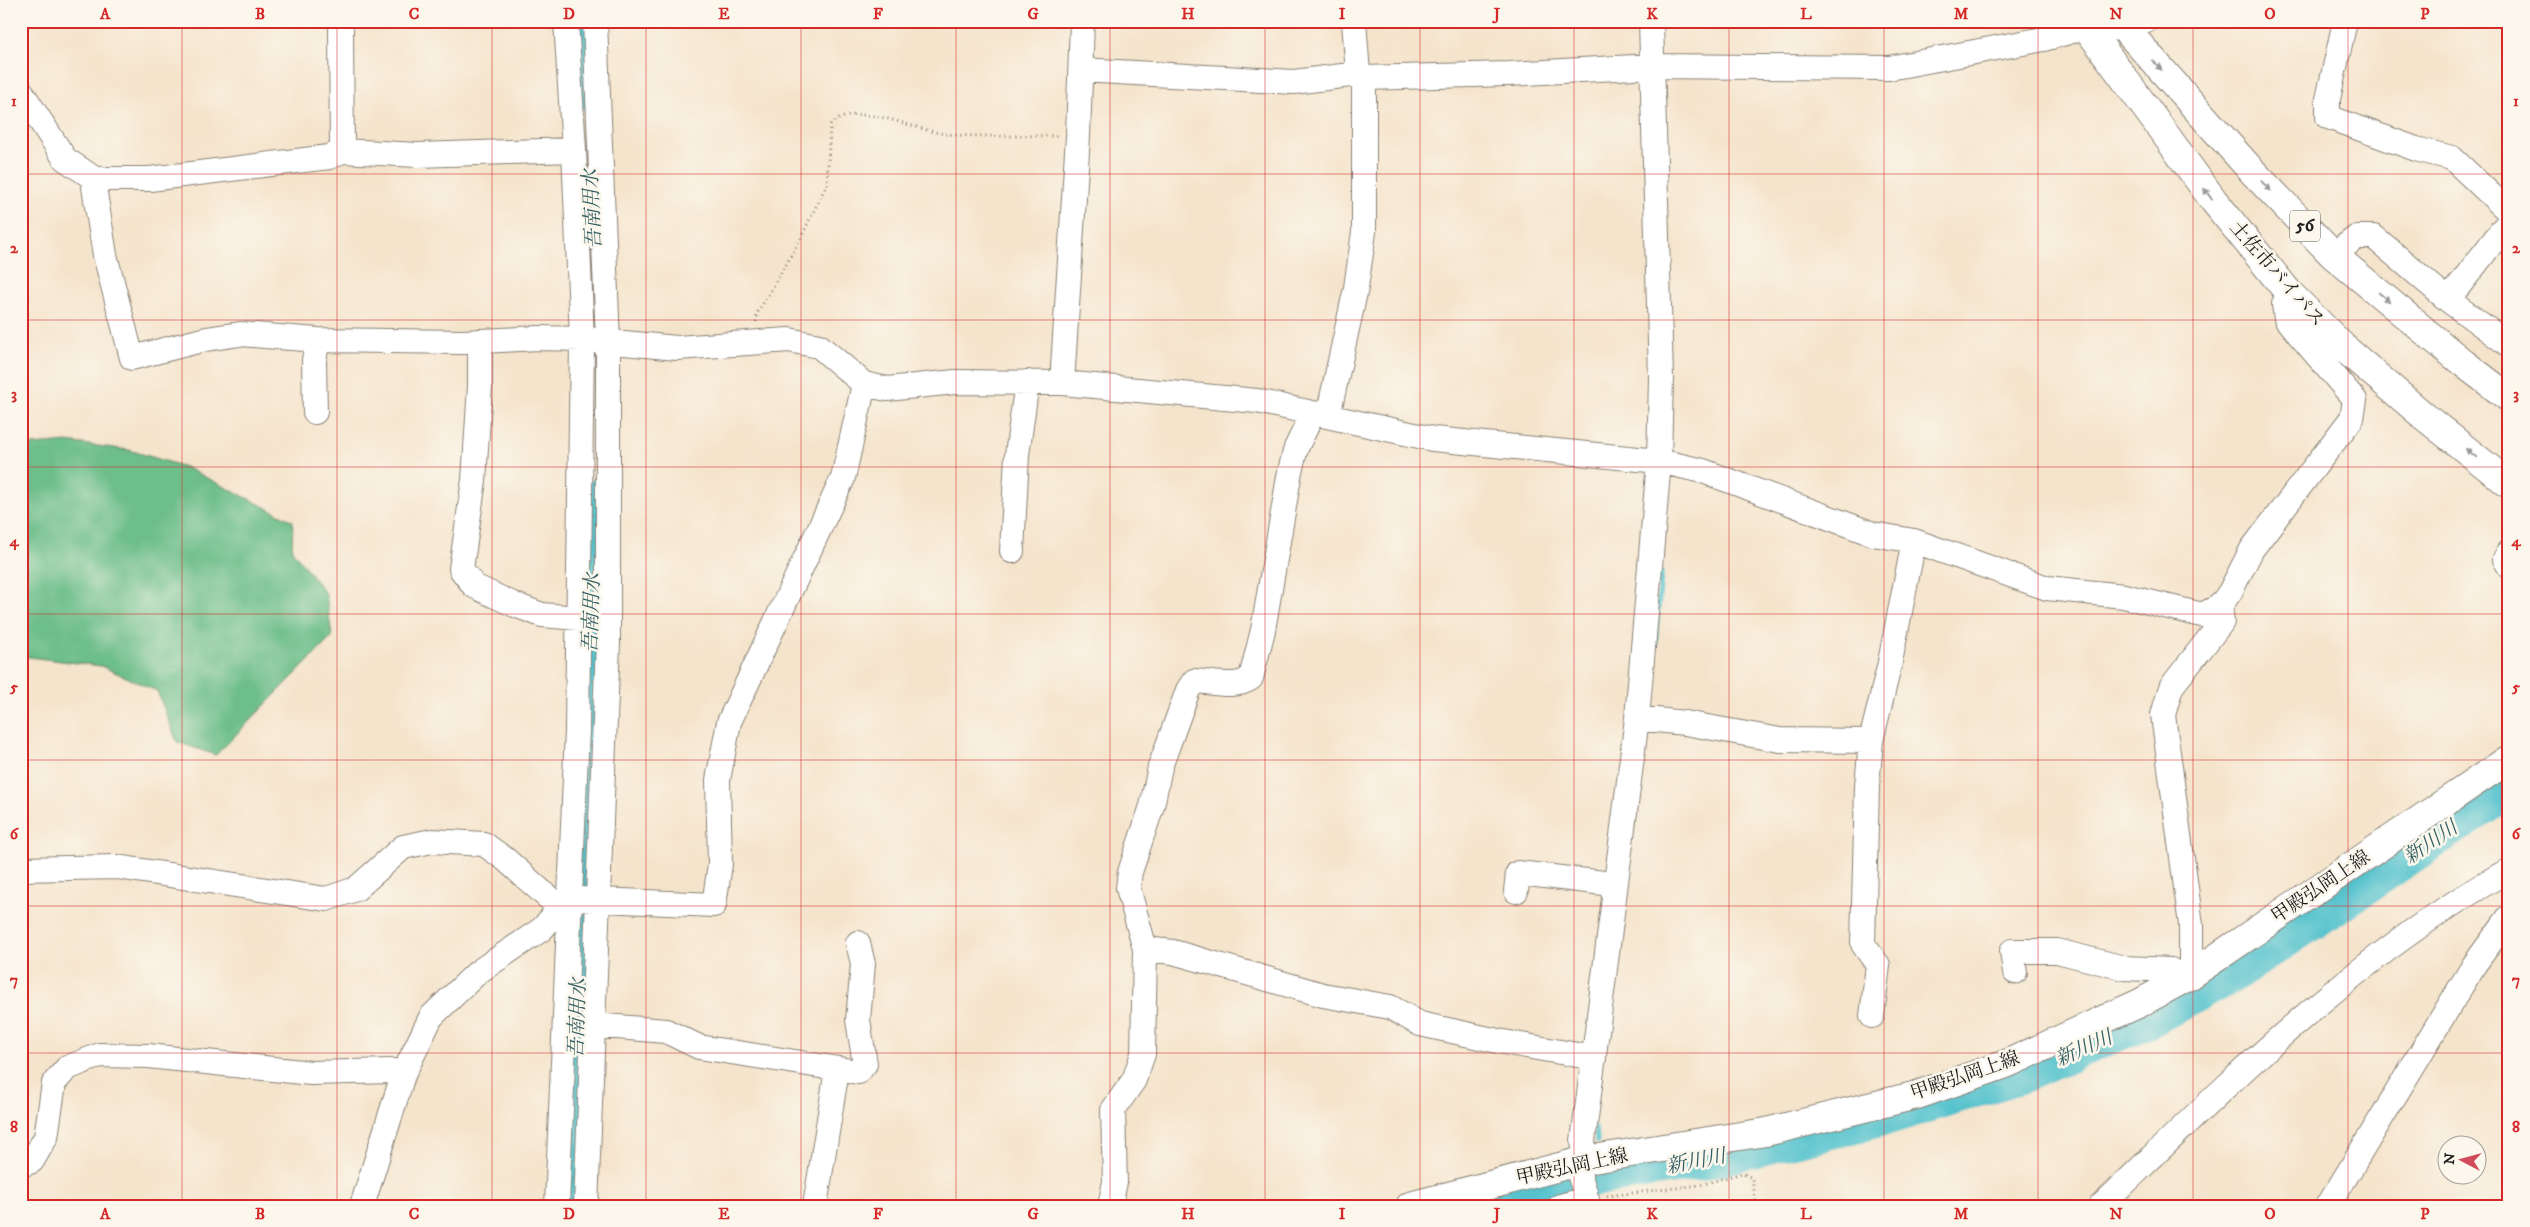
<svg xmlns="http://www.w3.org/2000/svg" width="2530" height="1227" font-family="'IM FELL DW Pica','Noto Serif JP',serif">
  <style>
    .forest { fill: #6dbe8a; stroke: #446d53 }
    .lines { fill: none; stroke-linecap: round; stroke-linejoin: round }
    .stream { stroke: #55c2cd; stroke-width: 5.5 }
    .canal { stroke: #55c2cd; stroke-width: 20 }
    .river { stroke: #55c2cd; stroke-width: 35 }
    .street-casing { stroke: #888074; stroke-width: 26 }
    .secondary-casing { stroke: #888074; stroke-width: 30 }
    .highway-casing { stroke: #888074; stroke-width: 30 }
    .path { stroke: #888074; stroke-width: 3; stroke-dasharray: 1 4; stroke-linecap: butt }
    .street { stroke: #fff; stroke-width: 24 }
    .secondary { stroke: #fff; stroke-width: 28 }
    .highway { stroke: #fff; stroke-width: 28 }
    .oneway { fill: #999 }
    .grid { fill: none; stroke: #d62828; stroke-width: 1; stroke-opacity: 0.55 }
    .labels { text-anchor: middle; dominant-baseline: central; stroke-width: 5; stroke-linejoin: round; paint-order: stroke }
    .shield { fill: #fbf7ec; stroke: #5f5e5a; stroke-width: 1 }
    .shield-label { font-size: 18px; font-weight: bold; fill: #1c1c1c }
    .street-label { font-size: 19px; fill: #1c1c1c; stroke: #fbf7ec }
    .water-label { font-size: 20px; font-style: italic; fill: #335e63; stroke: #fbf7ec }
    .neatline { fill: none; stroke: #d62828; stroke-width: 2 }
    .grid-label { font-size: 16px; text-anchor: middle; font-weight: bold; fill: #d62828 }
  </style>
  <rect width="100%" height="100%" fill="#fbf7ec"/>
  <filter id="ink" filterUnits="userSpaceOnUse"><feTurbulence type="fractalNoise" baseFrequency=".02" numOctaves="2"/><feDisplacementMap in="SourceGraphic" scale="10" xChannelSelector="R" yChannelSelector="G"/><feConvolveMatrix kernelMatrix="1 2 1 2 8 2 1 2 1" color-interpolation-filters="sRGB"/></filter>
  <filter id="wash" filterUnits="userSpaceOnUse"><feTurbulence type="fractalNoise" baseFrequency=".0096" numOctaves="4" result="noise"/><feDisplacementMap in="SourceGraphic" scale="20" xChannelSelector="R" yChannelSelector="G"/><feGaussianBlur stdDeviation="1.12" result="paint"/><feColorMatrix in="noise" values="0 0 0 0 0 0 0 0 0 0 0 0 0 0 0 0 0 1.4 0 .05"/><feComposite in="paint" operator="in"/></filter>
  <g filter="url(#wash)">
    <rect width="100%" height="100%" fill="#f5e4cc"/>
    <path class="forest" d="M67 442 129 450 185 467 293 521 292 550 326 594 332 637 216 755 177 742 157 691 101 666 21 656V446Z"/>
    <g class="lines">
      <path class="stream" d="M1654 654 1661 573
        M1596 1128 1597 1141
        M1604 1175V1177"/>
      <path class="canal" d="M582 21 587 100
        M571 1206 585 868 597 488"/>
      <path class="river" d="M1497 1206 1604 1177 1700 1163 1883 1119 2024 1075 2150 1020 2239 972 2509 791"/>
    </g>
  </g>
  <g filter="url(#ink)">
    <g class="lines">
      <defs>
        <path id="street" d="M1354 21 1358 74
          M2345 21 2328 99V117L2416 149 2452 158 2509 212
          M341 30 342 151
          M1081 70 1294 82 1358 74 1364 78
          M21 91 65 159 95 179H150L329 157 342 151 418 155 574 150
          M95 179 94 187 105 255 132 358 206 339 240 334 318 340 462 342 538 338 582 339 677 348 789 340 819 346 864 384 887 389 955 382 1062 383 1257 401 1433 439 1659 461 1703 471 1873 534 1914 541 2047 588 2124 596 2202 615 2220 606 2230 592 2252 549 2352 418 2355 400 2286 319 2284 304 2289 293
          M2333 255 2357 237H2374L2448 300 2509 345
          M2448 300 2509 221
          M480 341V386L474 480 461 569 474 586 515 605 542 615 578 618
          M1062 383 1078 136 1082 21
          M315 412 314 360 318 340
          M1328 416 1356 288 1364 232V78L1508 74 1652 66 1889 68 2044 39 2087 27 2124 29 2146 21
          M1012 551 1017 455 1027 382
          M2509 552 2505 559 2509 566
          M1637 718 1685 723 1780 740 1871 741
          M21 869 117 867 326 899 356 889 403 847 432 841 484 844 505 859 560 908 571 900 577 899 714 905 720 864 718 780 729 722 843 478 864 384
          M1516 891 1518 873 1604 883 1615 890
          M1145 949 1128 888 1130 872 1152 806 1160 767 1188 690 1194 681C1212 682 1236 689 1251 678L1263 630 1290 471 1296 448 1313 413
          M2015 972 2012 951H2057L2124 968 2171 970 2184 979
          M2191 975V925L2163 715 2171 687 2222 622 2220 606
          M1872 1016 1878 965 1863 944 1867 786 1871 741 1889 667 1914 541
          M593 1025 666 1031 699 1047 858 1072 865 1064 858 1020 863 964 858 943
          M1586 1160 1583 1141 1637 718 1659 461 1661 378 1651 21
          M1576 1164 1585 1192
          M21 1165 32 1161 46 1137 54 1083 67 1068 100 1055 148 1056 311 1073 394 1071 403 1075
          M362 1206 403 1075 431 1017 478 972 542 929 560 908
          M557 1206 577 730 582 339 574 150 566 21
          M586 1206 608 642V342L595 21
          M815 1206 837 1070
          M1110 1206 1115 1182 1113 1110 1134 1080 1143 1054 1145 949 1173 952 1323 995 1390 1007 1420 1024 1498 1041 1594 1058
          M1560 1206 1587 1199
          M2101 1206C2228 1084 2354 956 2509 870
          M2328 1206 2474 965 2509 917"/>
        <path id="secondary" d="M1410 1206 1586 1160 1766 1132 1917 1095 2006 1064 2140 1003 2191 975 2509 759"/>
        <path id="highway" d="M2082 21 2214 201 2289 293 2344 348 2425 417 2509 484
          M2118 21 2252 171 2333 255 2462 362 2509 398"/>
      </defs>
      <use href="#street" class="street-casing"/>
      <use href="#secondary" class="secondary-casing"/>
      <use href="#highway" class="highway-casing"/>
      <path class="path" d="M756 322 758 312 798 244 827 184 830 125C858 99 914 131 947 134 983 138 1021 135 1058 136
        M1607 1196 1700 1185 1742 1173 1752 1178 1756 1206"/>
      <use href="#street" class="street"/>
      <use href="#secondary" class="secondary"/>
      <use href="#highway" class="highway"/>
    </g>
    <defs><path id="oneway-solid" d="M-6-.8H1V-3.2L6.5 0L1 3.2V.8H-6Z" transform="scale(1.25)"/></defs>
    <g class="oneway">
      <use href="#oneway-solid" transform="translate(2157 65) rotate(48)"/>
      <use href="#oneway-solid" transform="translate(2266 186) rotate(46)"/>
      <use href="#oneway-solid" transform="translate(2208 194) rotate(-126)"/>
      <use href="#oneway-solid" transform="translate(2384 297) rotate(40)"/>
      <use href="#oneway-solid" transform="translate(2471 453) rotate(-141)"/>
    </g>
  </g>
  <path class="grid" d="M182 21V1206M337 21V1206M492 21V1206M646 21V1206M801 21V1206M956 21V1206M1110 21V1206M1265 21V1206M1420 21V1206M1574 21V1206M1729 21V1206M1884 21V1206M2038 21V1206M2193 21V1206M2348 21V1206M21 174H2509M21 320H2509M21 467H2509M21 614H2509M21 760H2509M21 906H2509M21 1053H2509"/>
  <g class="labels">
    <rect class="shield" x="2290" y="210.5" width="30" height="31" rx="4"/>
    <g class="shield-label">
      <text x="2305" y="226">56</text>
    </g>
    <g class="street-label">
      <text transform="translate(2277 274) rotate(49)">土佐市バイパス</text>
      <text transform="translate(2321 887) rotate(-34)">甲殿弘岡上線</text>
      <text transform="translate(1965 1076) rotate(-19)">甲殿弘岡上線</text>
      <text transform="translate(1572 1167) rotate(-12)">甲殿弘岡上線</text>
    </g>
    <g class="water-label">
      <text transform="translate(593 209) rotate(-93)">吾南用水</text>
      <text transform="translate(592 613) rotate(-88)">吾南用水</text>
      <text transform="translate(2431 843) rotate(-34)">新川川</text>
      <text transform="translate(578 1018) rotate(-88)">吾南用水</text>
      <text transform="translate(2084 1049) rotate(-24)">新川川</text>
      <text transform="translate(1696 1162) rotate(-11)">新川川</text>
    </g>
  </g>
  <rect width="2530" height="1227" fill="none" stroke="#fbf7ec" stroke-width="55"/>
  <g transform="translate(2462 1160) rotate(276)"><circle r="24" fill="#fbf7ec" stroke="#a29f99"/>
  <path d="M0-4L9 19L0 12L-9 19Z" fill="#d1495b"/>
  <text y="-8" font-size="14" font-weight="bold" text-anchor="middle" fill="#1c1c1c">N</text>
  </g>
  <rect x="28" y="28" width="2474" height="1172" class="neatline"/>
  <g class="grid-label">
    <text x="105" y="19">A</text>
    <text x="260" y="19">B</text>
    <text x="414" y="19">C</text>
    <text x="569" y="19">D</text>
    <text x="724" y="19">E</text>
    <text x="878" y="19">F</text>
    <text x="1033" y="19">G</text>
    <text x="1188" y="19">H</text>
    <text x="1342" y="19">I</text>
    <text x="1497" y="19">J</text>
    <text x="1652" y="19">K</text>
    <text x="1806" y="19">L</text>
    <text x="1961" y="19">M</text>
    <text x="2116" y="19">N</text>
    <text x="2270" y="19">O</text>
    <text x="2425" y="19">P</text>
    <text x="14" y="106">1</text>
    <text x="2516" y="106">1</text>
    <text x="14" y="253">2</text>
    <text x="2516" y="253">2</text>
    <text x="14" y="399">3</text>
    <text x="2516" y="399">3</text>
    <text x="14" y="546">4</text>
    <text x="2516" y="546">4</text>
    <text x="14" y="692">5</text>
    <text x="2516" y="692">5</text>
    <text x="14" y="839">6</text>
    <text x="2516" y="839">6</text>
    <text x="14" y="985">7</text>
    <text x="2516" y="985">7</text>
    <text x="14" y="1132">8</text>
    <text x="2516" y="1132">8</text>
    <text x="105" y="1219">A</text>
    <text x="260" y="1219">B</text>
    <text x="414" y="1219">C</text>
    <text x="569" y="1219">D</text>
    <text x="724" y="1219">E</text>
    <text x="878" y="1219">F</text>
    <text x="1033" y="1219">G</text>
    <text x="1188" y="1219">H</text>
    <text x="1342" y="1219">I</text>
    <text x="1497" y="1219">J</text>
    <text x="1652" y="1219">K</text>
    <text x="1806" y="1219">L</text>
    <text x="1961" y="1219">M</text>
    <text x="2116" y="1219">N</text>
    <text x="2270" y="1219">O</text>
    <text x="2425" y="1219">P</text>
  </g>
</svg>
